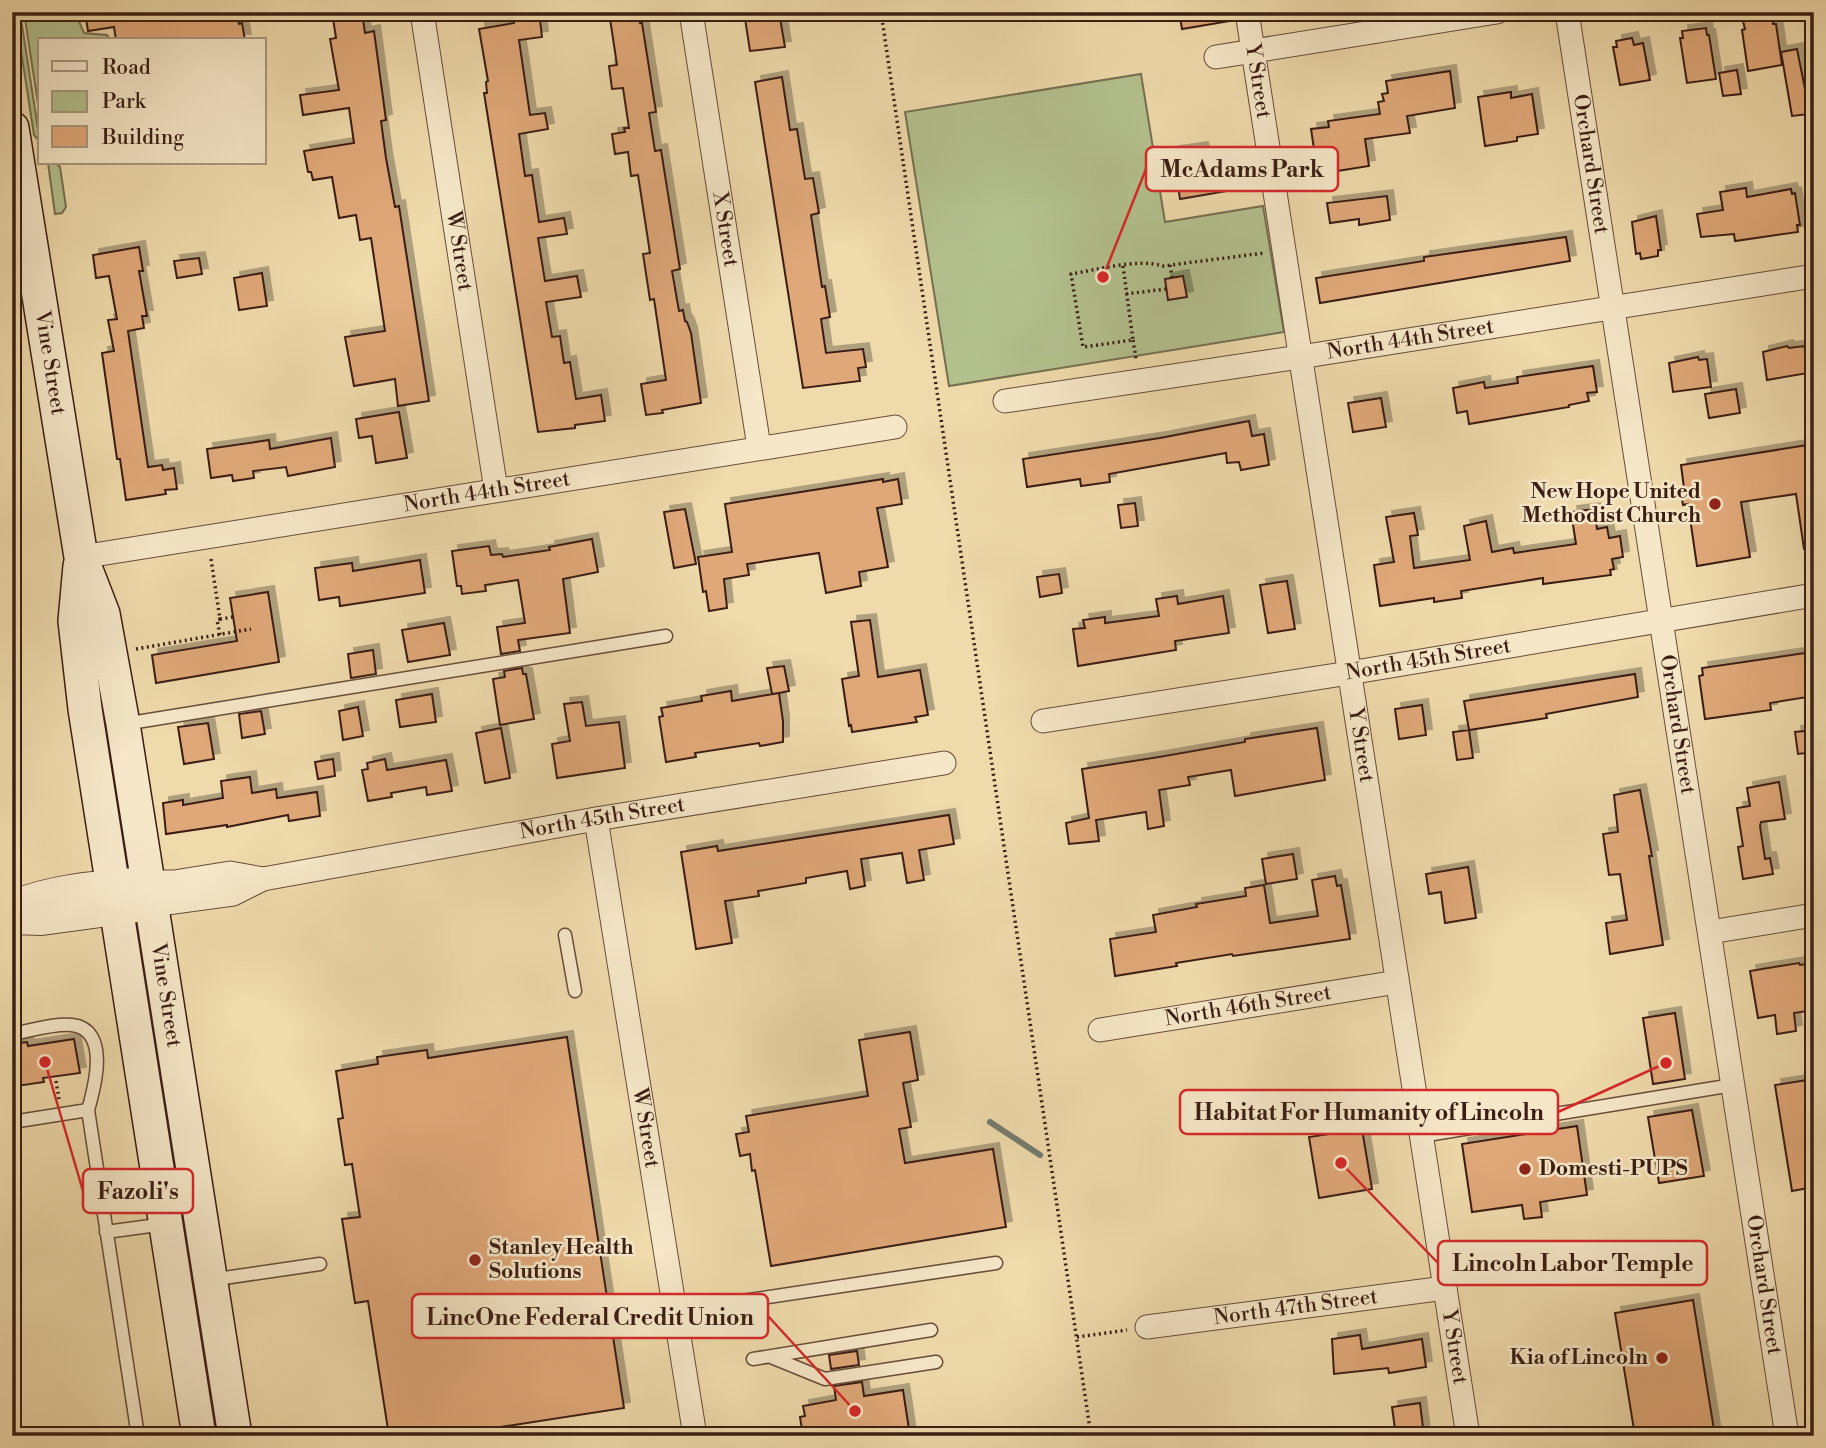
<svg xmlns="http://www.w3.org/2000/svg" width="1826" height="1448" font-family="'Libre Bodoni',serif">
  <style>
    .green { fill: #b3c18e; stroke: #767051; stroke-width: 2 }
    .lines { fill: none; stroke-linecap: round; stroke-linejoin: round }
    .stream { stroke: #747c6f; stroke-width: 6 }
    .building { fill: #e0a879; stroke: #3a1e14; stroke-width: 2; filter: url(#shadow) }
    .service-casing { stroke: #674d3a; stroke-width: 15 }
    .minor-casing { stroke: #674d3a; stroke-width: 25 }
    .tertiary-casing { stroke: #674d3a; stroke-width: 32 }
    .secondary-casing { stroke: #3a1e14; stroke-width: 36 }
    .path { stroke: #3a1e14; stroke-width: 3.5; stroke-dasharray: 2 3.5; stroke-linecap: butt }
    .service { stroke: #f5e7c8; stroke-width: 12 }
    .minor { stroke: #f5e7c8; stroke-width: 23 }
    .tertiary { stroke: #f5e7c8; stroke-width: 30 }
    .secondary { stroke: #f5e7c8; stroke-width: 33 }
    .poi-dot { fill: #8f2418; stroke: #f5e7c8; stroke-width: 2.5 }
    .labels { text-anchor: middle; dominant-baseline: central; stroke-width: 5; stroke-linejoin: round; paint-order: stroke }
    .street-label { font-size: 21px; fill: #3a1e14; stroke: #f5e7c8 }
    .poi-label { font-size: 21px; font-weight: bold; fill: #3a1e14; stroke: #f5e7c8; text-anchor: end }
    .leader { fill: none; stroke: #d62828; stroke-width: 2.5 }
    .callout-dot { fill: #d62828; stroke: #f5e7c8; stroke-width: 2.5 }
    .callout { fill: #f5e7c8; stroke: #d62828; stroke-width: 2.5 }
    .callout-label { font-size: 23px; text-anchor: middle; font-weight: bold; fill: #3a1e14 }
  </style>
  <defs>
    <filter id="shadow"><feDropShadow dx="6" dy="-6" stdDeviation="0" flood-color="#0004"/></filter>
  </defs>
  <rect width="100%" height="100%" fill="#efdaab"/>
  <filter id="stains"><feTurbulence type="fractalNoise" baseFrequency=".00286" numOctaves="4"/><feColorMatrix values="0 0 0 0 .2 0 0 0 0 .09 0 0 0 0 .02 0 0 0 .5 -.17"/></filter>
  <radialGradient id="worn" r=".72"><stop offset=".6" stop-color="#630" stop-opacity="0"/><stop offset="1" stop-color="#630" stop-opacity=".3"/></radialGradient>
  <path class="green" d="M15 12H20L40 142 34 135Z
    M24 12H59L65 21 78 19 84 33 107 35 110 40H40V117Z
    M1141 74 1165 222 1263 206 1284 332 949 386 905 112Z
    M48 163H56L60 167 66 207 62 213 55 214Z"/>
  <g class="lines">
    <path class="stream" d="M990 1122 1040 1155"/>
  </g>
  <path class="building" d="M85 12H236L239 24 242 23 245 40H116L114 27 88 31Z
    M332 12H362L365 33 374 31 386 120 381 121 386 158 395 207 399 206 429 401 398 406 395 379 354 386 345 337 385 331 371 238 360 240 356 215 339 218 332 177 313 180 311 172H308L304 151 354 143 349 108 303 115 300 95 339 90 330 39 336 38Z
    M513 12H539L542 37 519 40 530 115 545 113 548 129 519 134 525 176 532 175 539 222 564 218 567 234 538 238 545 281 577 276 581 297 546 302 552 337 560 336 564 363 570 362 576 399 601 395 605 421 575 425V428L538 432 484 93H487L486 82 488 81 479 29 514 23Z
    M609 12H638L640 23H642L656 112 649 113 655 151 661 150 680 269 672 271 679 311 683 310 685 321 687 322 691 333 701 403 662 410 663 413 646 415 641 384 666 380 654 299 650 300 643 254 650 253 638 175 631 176 628 152 615 154 612 134 625 132 624 128H629L623 88 612 89 609 66 617 65Z
    M744 12H779L785 47 750 51Z
    M1179 12H1229L1230 21 1182 29Z
    M1772 17 1773 24H1776L1782 65 1748 71 1742 30 1745 29 1743 21Z
    M1706 28 1707 35H1709L1716 79 1687 83 1680 38H1683L1682 31Z
    M1632 38 1634 45 1643 43 1650 80 1620 85 1613 47H1617L1616 41Z
    M1797 49 1810 114 1792 116 1781 52Z
    M1737 70 1741 94 1723 96 1719 73Z
    M1450 71 1455 108 1407 116 1410 133 1365 139 1369 166 1337 171 1336 166 1317 169 1311 129 1329 127 1328 121 1380 114 1378 102 1384 101 1382 94 1388 93 1386 81Z
    M782 77 790 130 797 129 805 179 813 178 819 213 811 215 822 287 825 286 830 317 821 319 826 353 863 349 866 367 858 368 860 381 803 388 755 82Z
    M1511 92V98L1532 94 1538 134 1517 137V141L1485 146 1478 97Z
    M1202 148 1206 169 1223 166 1227 191 1180 199 1173 152Z
    M1746 188 1747 197 1791 189 1792 194 1795 193 1800 225H1797L1798 232 1735 241 1734 234 1701 237 1697 214 1723 210 1720 192Z
    M1387 196 1390 220 1359 225V219L1330 223 1327 203Z
    M1656 216 1661 250H1658V256L1641 259 1640 253 1636 254 1632 222Z
    M1566 237 1570 261 1320 303 1316 278 1424 261V257Z
    M139 247 143 271H139L147 316H142L144 328 128 331 148 467 162 465 163 470 174 468 177 489 165 490 166 494 126 500 120 459H117L102 353 114 351 108 320 117 319 109 276 96 278 93 255Z
    M199 258 202 274 177 278 174 261Z
    M262 273 267 306 239 310 234 278Z
    M1183 276 1187 297 1168 300 1165 279Z
    M1787 346 1789 348 1804 346 1806 354 1814 353V372L1767 380 1763 352Z
    M1698 357 1699 360 1707 359 1711 387 1673 392 1669 363Z
    M1593 366 1597 392 1587 393 1589 401 1569 405V407L1469 424 1467 411 1457 413 1453 388 1484 382 1485 388 1518 383 1517 377Z
    M1736 389 1740 413 1709 418 1705 394Z
    M1381 398 1386 427 1353 432 1348 403Z
    M399 412 407 458 376 463 372 436 359 438 356 419Z
    M1249 421 1252 436 1264 434 1269 465 1241 470 1239 462 1227 463 1226 453 1109 474 1110 482 1081 486 1080 479 1027 487 1023 459 1160 438Z
    M331 438 335 467 288 476 286 467 253 471 254 478 233 481 232 475 211 478 207 449 269 440 270 449Z
    M1814 444V548L1804 549 1796 494 1741 502 1750 557 1697 566 1688 504 1683 505 1680 488H1684L1681 465Z
    M883 479V482L898 479 902 504 877 508 888 567 859 572 861 586 826 593 819 553 747 564 749 575 724 579 727 608 709 611 706 591 703 592 698 557 732 552 725 504Z
    M1135 503 1138 526 1121 528 1118 505Z
    M685 509 696 564 674 568 664 512Z
    M1594 509 1597 529 1607 527 1609 538 1620 536 1623 557 1612 559 1614 569 1610 570 1611 575 1543 584V578L1461 591 1462 598 1434 602V598L1380 606 1374 565 1394 562 1386 517 1414 513 1418 535 1410 536 1414 568 1470 560 1464 526 1486 521 1492 552 1513 548 1514 553 1576 544 1571 512Z
    M592 539 598 572 563 579 570 633 518 640 520 651 501 654 497 627 525 623 518 580 485 585 486 591 462 594 461 586H457L452 551 489 546 491 555 502 554 503 557 550 550 549 547Z
    M420 560 425 593 340 606 339 597 319 600 315 568 352 563 353 571Z
    M1059 574 1062 593 1040 597 1037 577Z
    M1287 581 1295 629 1268 633 1260 585Z
    M268 592 279 662 156 683 152 655 237 641 230 598Z
    M1177 596 1178 604 1223 596 1229 633 1175 641 1176 650 1078 666 1073 629 1085 628 1083 620 1105 617V623L1159 616 1156 599Z
    M870 620 878 677 920 670 928 715 915 717 917 722 852 732 851 725 849 726 842 679 859 676 851 622Z
    M444 623 450 655 408 662 402 630Z
    M373 650 376 674 351 678 348 654Z
    M1812 652 1814 696 1770 703 1771 710 1705 719 1699 676 1703 675 1702 668Z
    M784 666 789 691 779 693 783 721V742L760 746 759 743 695 753 696 757 666 762 659 717 663 716 661 708 702 701 701 696 731 691 732 701 779 693 772 694 767 668Z
    M522 668 523 674H526L534 719 500 725 493 679 505 677 504 671Z
    M1635 674 1638 697 1546 714 1547 718 1469 730 1464 701Z
    M432 694 436 722 400 727 396 700Z
    M582 702 586 726 619 722 625 768 557 778 552 744 570 741 564 704Z
    M1422 705 1426 735 1399 739 1395 709Z
    M358 707 363 736 343 740 339 711Z
    M261 711 265 734 242 738 239 714Z
    M208 723 214 759 184 764 178 727Z
    M501 728 510 778 485 783 476 733Z
    M1317 728 1325 780 1235 796 1231 770 1188 777 1190 785 1159 790 1164 826 1148 829 1146 812 1096 820 1099 841 1069 844 1066 823 1089 818 1082 769 1159 757 1245 742V739Z
    M1469 730 1473 758 1457 760 1453 732Z
    M1814 730V752L1798 754 1795 732Z
    M333 759 335 776 318 779 315 762Z
    M385 759 387 770 446 760 452 791 427 795 426 787 391 793 392 797 368 801 362 770 368 769 367 763Z
    M250 777 252 793 276 789 277 798 317 792 320 816 289 821 288 815 227 827V825L166 834 163 803 183 800V805L223 798 221 781Z
    M1779 782 1785 819 1761 822 1760 826 1765 859 1770 858 1773 874 1743 879 1738 847 1743 846 1737 808 1750 806 1747 788Z
    M1640 790 1652 856H1649L1663 945 1610 954 1606 923 1627 920 1620 874 1609 875 1603 834 1618 832 1614 795Z
    M949 815 954 844 919 850 924 880 907 883 902 853 861 859 865 886 850 889 847 871 806 878V883L758 891 759 896 725 901 732 943 696 949 681 852 717 846 718 851Z
    M1293 854 1297 879 1266 884 1262 859Z
    M1468 867 1476 918 1445 923 1441 892 1429 894 1426 874Z
    M1335 876 1337 886 1341 885 1350 939 1233 956 1232 954 1176 963 1177 966 1115 976 1110 939 1156 932 1153 915 1197 907 1196 904 1246 896 1245 888 1264 885 1270 923 1318 916 1312 880Z
    M1799 963 1800 965 1814 963V1010L1794 1013 1796 1031 1777 1034 1775 1015 1758 1018 1750 971Z
    M1675 1013 1685 1079 1653 1084 1643 1018Z
    M910 1032 918 1080 903 1083 911 1127 899 1129 905 1163 993 1149 1006 1227 771 1266 755 1170 752 1171 750 1154 740 1156 736 1134 749 1132 746 1116 868 1096 859 1040Z
    M567 1037 624 1408 442 1436H389L368 1301 355 1303 342 1219 360 1217 352 1164 345 1165 338 1119 343 1118 336 1071 378 1064 377 1057 427 1050 428 1058Z
    M74 1039 80 1073 43 1078 44 1082 17 1086 16 1082 12 1083V1044L27 1042 28 1046Z
    M1814 1079V1187L1792 1191 1775 1085Z
    M1692 1110 1704 1176 1659 1183 1648 1117Z
    M1577 1126 1587 1195 1540 1202 1542 1217 1524 1219 1522 1205 1472 1212 1462 1144Z
    M1362 1129 1372 1189 1319 1198 1309 1137Z
    M1693 1300 1715 1436H1635L1615 1313Z
    M1360 1335 1362 1349 1422 1339 1426 1367 1389 1373 1388 1368 1334 1374 1332 1339Z
    M857 1351 859 1365 831 1369 829 1355Z
    M862 1382 864 1396 903 1390 910 1436H803L800 1417 805 1416 803 1406 836 1400 834 1386Z
    M1420 1403 1424 1436H1396L1392 1407Z"/>
  <g class="lines">
    <defs>
      <path id="service" d="M124 724 666 636
        M565 935 575 991
        M12 1034C30 1031 54 1023 72 1025 110 1029 95 1086 88 1110
        M12 1122 88 1110 138 1436
        M1421 1136 1733 1085
        M106 1232 165 1224
        M210 1280 320 1264
        M674 1308 742 1301 996 1263
        M771 1357 825 1379 936 1362
        M753 1359 931 1330
        M157 1436H159"/>
      <g id="minor">
        <path id="s1" d="M422 12 496 490"/>
        <path id="s2" d="M691 12 759 447"/>
        <path id="s3" d="M1247 12 1468 1436"/>
        <path id="s4" d="M1567 12 1787 1436"/>
        <path d="M1216 57 1497 12"/>
        <path id="s5" d="M1005 401 1300 357 1814 276"/>
        <path id="s6" d="M81 557 895 427"/>
        <path id="s7" d="M1043 721 1349 673 1814 595"/>
        <path id="s8" d="M596 819 695 1436"/>
        <path d="M148 882H174L230 873 263 879"/>
        <path id="s9" d="M152 905 233 894 263 879 596 819 944 763"/>
        <path d="M1710 932 1814 915"/>
        <path id="s10" d="M1100 1030 1397 982"/>
        <path id="s11" d="M1147 1327 1445 1288"/>
      </g>
      <path id="tertiary" d="M12 906C55 888 102 886 148 882
        M12 919 42 920 152 905"/>
      <g id="secondary">
        <path id="s12" d="M12 128 81 557 103 614 123 724 235 1436"/>
        <path d="M80 566 75 621 85 709 199 1436"/>
      </g>
    </defs>
    <use href="#service" class="service-casing"/>
    <use href="#minor" class="minor-casing"/>
    <use href="#tertiary" class="tertiary-casing"/>
    <use href="#secondary" class="secondary-casing"/>
    <path class="path" d="M881 12 1091 1436
      M1170 265 1172 277
      M1123 266 1133 340 1083 347 1071 274C1096 270 1139 258 1163 266L1264 253
      M1126 294 1166 289
      M1133 340 1136 359
      M211 559 220 619 217 620 220 635
      M220 619 233 617
      M136 649 251 629
      M56 1081 59 1099
      M1077 1337 1127 1330"/>
    <use href="#service" class="service"/>
    <use href="#minor" class="minor"/>
    <use href="#tertiary" class="tertiary"/>
    <use href="#secondary" class="secondary"/>
  </g>
  <g class="poi-dot">
    <circle cx="1715" cy="504" r="7"/>
    <circle cx="1525" cy="1169" r="7"/>
    <circle cx="475" cy="1260" r="7"/>
    <circle cx="1662" cy="1358" r="7"/>
  </g>
  <g class="labels">
    <g class="street-label">
      <text stroke="none"><textPath href="#s3" startOffset="70">Y Street</textPath></text>
      <text stroke="none"><textPath href="#s4" startOffset="154">Orchard Street</textPath></text>
      <text stroke="none"><textPath href="#s2" startOffset="220">X Street</textPath></text>
      <text stroke="none"><textPath href="#s1" startOffset="242">W Street</textPath></text>
      <text stroke="none"><textPath href="#s5" startOffset="410">North 44th Street</textPath></text>
      <text stroke="none"><textPath href="#s12" startOffset="238">Vine Street</textPath></text>
      <text stroke="none"><textPath href="#s6" startOffset="411">North 44th Street</textPath></text>
      <text stroke="none"><textPath href="#s7" startOffset="390">North 45th Street</textPath></text>
      <text stroke="none"><textPath href="#s4" startOffset="721">Orchard Street</textPath></text>
      <text stroke="none"><textPath href="#s3" startOffset="742">Y Street</textPath></text>
      <text stroke="none"><textPath href="#s9" startOffset="460">North 45th Street</textPath></text>
      <text stroke="none"><textPath href="#s12" startOffset="882">Vine Street</textPath></text>
      <text stroke="none"><textPath href="#s10" startOffset="150">North 46th Street</textPath></text>
      <text stroke="none"><textPath href="#s8" startOffset="313">W Street</textPath></text>
      <text stroke="none"><textPath href="#s4" startOffset="1288">Orchard Street</textPath></text>
      <text stroke="none"><textPath href="#s11" startOffset="150">North 47th Street</textPath></text>
      <text stroke="none"><textPath href="#s3" startOffset="1351">Y Street</textPath></text>
    </g>
    <g class="poi-label">
      <text x="1701" y="492">New Hope United<tspan x="1701" dy="24">Methodist Church</tspan></text>
      <text x="1539" y="1169" text-anchor="start">Domesti-PUPS</text>
      <text x="489" y="1248" text-anchor="start">Stanley Health<tspan x="489" dy="24">Solutions</tspan></text>
      <text x="1648" y="1358">Kia of Lincoln</text>
    </g>
  </g>
  <path class="leader" d="M1103 277L1146 169M1666 1063L1558 1112M45 1062L83 1191M1341 1163L1438 1263M855 1411L768 1316"/>
  <g class="callout-dot">
    <circle cx="1103" cy="277" r="7"/>
    <circle cx="1666" cy="1063" r="7"/>
    <circle cx="45" cy="1062" r="7"/>
    <circle cx="1341" cy="1163" r="7"/>
    <circle cx="855" cy="1411" r="7"/>
  </g>
  <g class="callout">
    <rect x="1146" y="147" width="192" height="44" rx="7"/>
    <rect x="1180" y="1090" width="378" height="44" rx="7"/>
    <rect x="83" y="1169" width="110" height="44" rx="7"/>
    <rect x="1438" y="1241" width="269" height="44" rx="7"/>
    <rect x="412" y="1294" width="356" height="44" rx="7"/>
  </g>
  <g class="callout-label">
    <text x="1242" y="177">McAdams Park</text>
    <text x="1369" y="1120">Habitat For Humanity of Lincoln</text>
    <text x="138" y="1199">Fazoli's</text>
    <text x="1573" y="1271">Lincoln Labor Temple</text>
    <text x="590" y="1325">LincOne Federal Credit Union</text>
  </g>
  <rect width="1826" height="1448" fill="none" stroke="#efdaab" stroke-width="42"/>
  <rect x="14" y="14" width="1798" height="1420" fill="none" stroke="#3a1e14" stroke-width="3.5"/>
  <rect x="21" y="21" width="1784" height="1406" fill="none" stroke="#3a1e14" stroke-width="2"/>
  <rect x="38" y="38" width="228" height="126" fill="#f5e7c8" stroke="#aa9780" stroke-width="2"/>
  <rect x="52" y="61" width="35" height="10" fill="#f5e7c8" stroke="#aa9780" stroke-width="2"/>
  <text x="102" y="74" font-size="21" fill="#3a1e14">Road</text>
  <rect x="52" y="91" width="35" height="21" fill="#b3c18e" stroke="#aa9780" stroke-width="2"/>
  <text x="102" y="108" font-size="21" fill="#3a1e14">Park</text>
  <rect x="52" y="126" width="35" height="21" fill="#e0a879" stroke="#aa9780" stroke-width="2"/>
  <text x="102" y="144" font-size="21" fill="#3a1e14">Building</text>
  <rect width="100%" height="100%" filter="url(#stains)"/>
  <rect width="100%" height="100%" fill="url(#worn)"/>
</svg>
